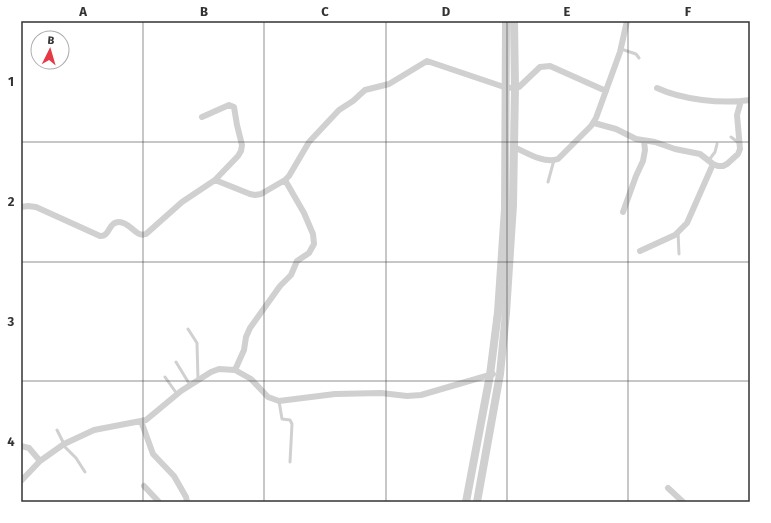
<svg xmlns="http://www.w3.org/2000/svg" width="771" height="523" font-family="'Fira Sans',sans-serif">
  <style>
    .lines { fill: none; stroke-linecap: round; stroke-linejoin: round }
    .service { stroke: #d0d0d0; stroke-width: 3 }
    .minor { stroke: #d0d0d0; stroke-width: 6 }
    .tertiary { stroke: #d0d0d0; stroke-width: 8 }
    .grid { fill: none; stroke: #333; stroke-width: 1; stroke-opacity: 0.55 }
    .neatline { fill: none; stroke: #333; stroke-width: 1.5 }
    .grid-label { font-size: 13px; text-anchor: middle; font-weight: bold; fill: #333 }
  </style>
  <rect width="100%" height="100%" fill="#fff"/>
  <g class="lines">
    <path class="service" d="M621 49 636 54 639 58
      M731 137 739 143
      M709 160 715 152 717 144
      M548 182 554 160
      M678 232 679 254
      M188 329 197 343 198 380
      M176 362 190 385
      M165 377 177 394
      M279 401 282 419 290 420 292 424 290 462
      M57 430 64 444
      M63 445 76 458 85 472"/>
    <path class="minor" d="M657 88C683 100 721 104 750 100
      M594 123 616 129 636 139 655 142 675 149 700 154 713 164 718 166H723L727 164 738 154 740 149 737 115 741 101
      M514 147C527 153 544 164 558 159L591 126 596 118 620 52 627 21
      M215 180 250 194 255 195 261 194 285 180 289 176 309 142 339 110 353 101 365 90 389 84 427 61 507 88 519 87 540 67 550 66 606 91
      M21 207 28 206 36 207 100 236C110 237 108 222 119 222 131 222 135 238 146 234L182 202 215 180 238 156 241 151 242 145 237 125 234 107 229 105 202 117
      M623 212 636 176 643 161 645 150 644 141
      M640 251 675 235 687 223 713 164
      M235 370 244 350 246 337 250 328 280 286 291 275 297 261 309 253 314 244 313 234 304 213 285 180
      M141 421 153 454 174 476 186 497 187 502
      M21 446 29 448 40 461
      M21 481 40 461 64 444 94 430 146 420 181 391 211 372 219 369 235 370 251 379 268 397 279 401 335 394 381 393 407 396 421 395 493 374
      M144 486 159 502
      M668 488 683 502"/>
    <path class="tertiary" d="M466 502 490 375 498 312 505 209 506 21
      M477 502 500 374 506 313 513 205 515 87 514 21"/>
  </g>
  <path class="grid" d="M143 21V502M264 21V502M386 21V502M507 21V502M628 21V502M21 142H750M21 262H750M21 381H750"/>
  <rect width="771" height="523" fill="none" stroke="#ffffff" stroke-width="44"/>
  <g transform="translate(50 50) rotate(5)"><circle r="19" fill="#ffffff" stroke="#adadad"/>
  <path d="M0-3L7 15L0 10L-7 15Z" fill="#e63946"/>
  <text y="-6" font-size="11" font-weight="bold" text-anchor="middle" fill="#333333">B</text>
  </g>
  <rect x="22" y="22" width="727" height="479" class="neatline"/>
  <g class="grid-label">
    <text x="83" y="16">A</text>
    <text x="204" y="16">B</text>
    <text x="325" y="16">C</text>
    <text x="446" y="16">D</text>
    <text x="567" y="16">E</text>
    <text x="688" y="16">F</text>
    <text x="11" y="86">1</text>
    <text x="11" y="206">2</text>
    <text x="11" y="326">3</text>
    <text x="11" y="446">4</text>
  </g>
</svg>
